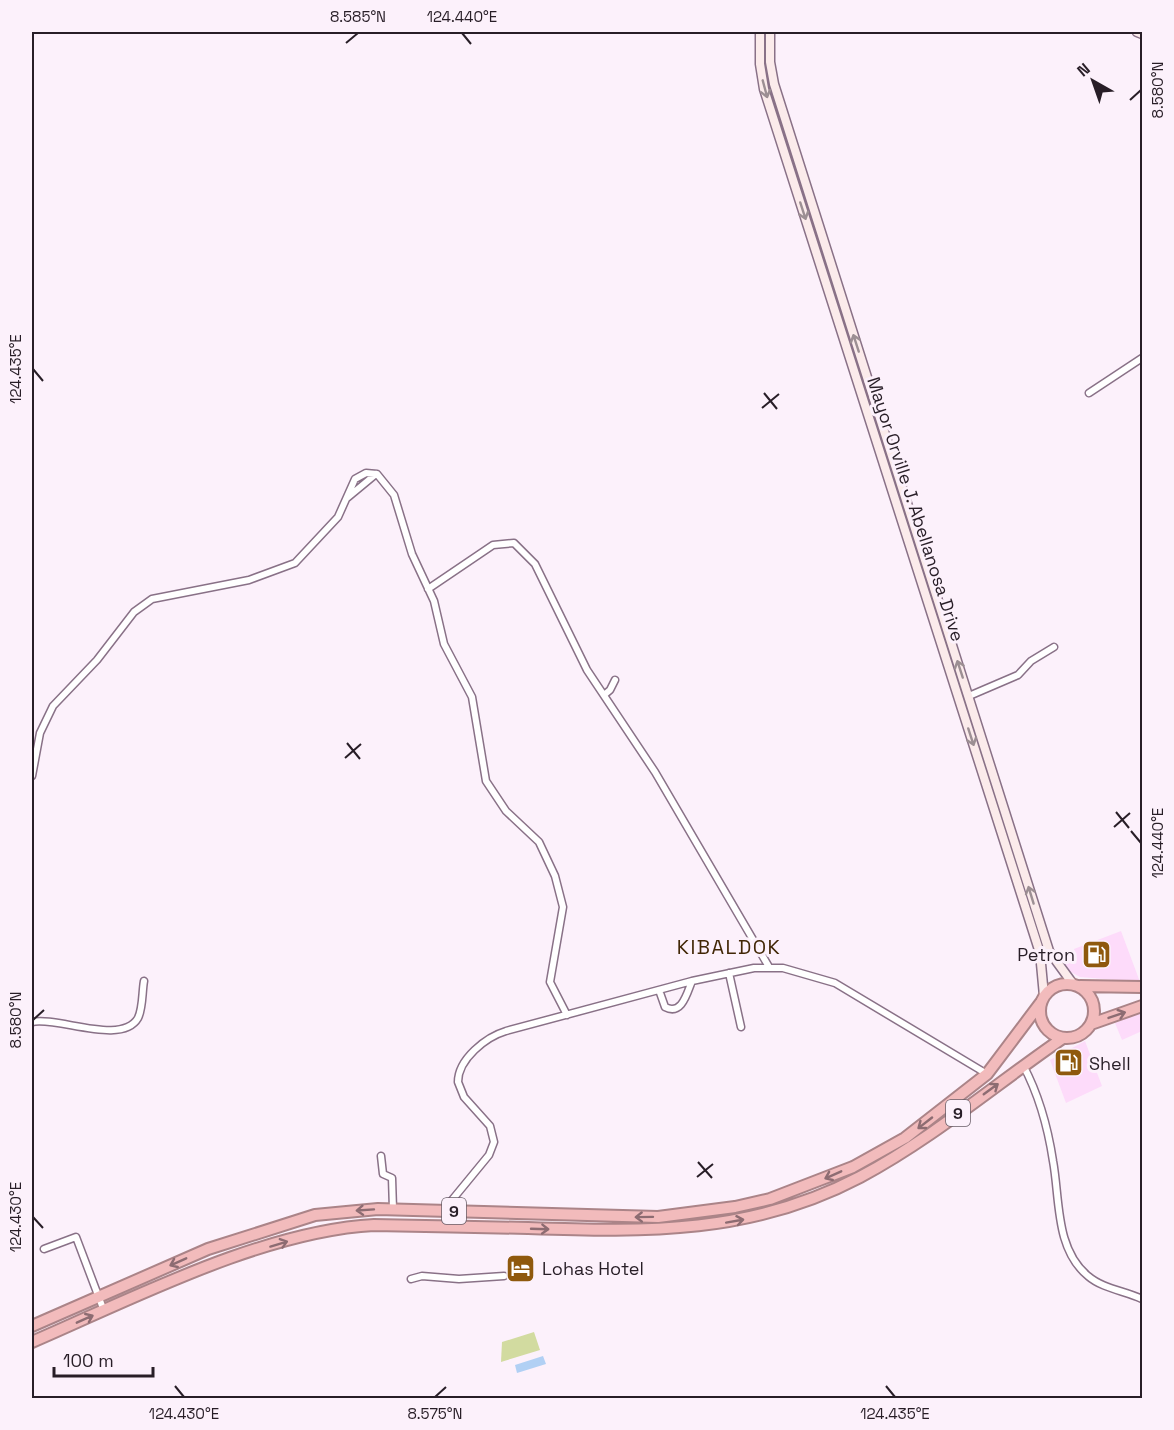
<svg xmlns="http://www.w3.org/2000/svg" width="1174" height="1430" font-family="'Space Grotesk',sans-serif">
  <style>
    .built { fill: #fddbfa }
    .green { fill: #d2dba0 }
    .water { fill: #b1d0f4 }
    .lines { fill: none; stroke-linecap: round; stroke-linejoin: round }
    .street-casing { stroke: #897187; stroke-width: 9 }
    .secondary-casing { stroke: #897187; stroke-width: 11 }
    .highway-casing { stroke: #ab8488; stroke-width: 14 }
    .street { stroke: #fff; stroke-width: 6 }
    .secondary { stroke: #fbebeb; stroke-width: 8 }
    .highway { stroke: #f2bbbc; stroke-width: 10 }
    .oneway { stroke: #9c8f93 }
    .oneway2 { stroke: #8d6c72 }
    .ticks { fill: none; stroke: #281e27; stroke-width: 2 }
    .labels { text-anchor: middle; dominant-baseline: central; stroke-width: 6; stroke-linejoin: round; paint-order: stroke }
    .shield { fill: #fcf1fb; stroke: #685d67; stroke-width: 1.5 }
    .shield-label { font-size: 16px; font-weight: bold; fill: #281e27 }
    .street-label { font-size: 18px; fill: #281e27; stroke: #fcf1fb }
    .poi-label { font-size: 18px; fill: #281e27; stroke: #fcf1fb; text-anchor: start }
    .neighbourhood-label { font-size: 20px; letter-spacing: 1.5px; fill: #412706; stroke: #fcf1fb }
    .neatline { fill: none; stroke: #281e27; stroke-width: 2 }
    .ticks-label { font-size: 15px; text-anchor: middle; fill: #281e27 }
  </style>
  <rect width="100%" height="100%" fill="#fcf1fb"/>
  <path class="built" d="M1121 931 1140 982 1080 977 1069 971 1058 959 1077 960 1074 949Z
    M1142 1012V1031L1122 1040 1115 1023Z
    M1085 1041 1102 1086 1066 1103 1050 1060Z"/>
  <path class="green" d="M534 1332 540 1350 501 1362 502 1342Z"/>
  <path class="water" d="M543 1356 546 1364 517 1373 515 1365Z"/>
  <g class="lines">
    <defs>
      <path id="street" d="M1089 393 1142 358
        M347 498 376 474
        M428 589 493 545 514 543 535 564 587 670 655 772 769 967
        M604 695 610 690 615 680
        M969 696 1018 675 1031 661 1054 647
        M32 776 40 733 53 706 97 660 134 612 152 599 249 580 295 563 338 517 355 479 366 473 377 474 394 495 412 554 434 601 444 644 472 697 486 781 506 811 539 842 555 876 563 907 550 982 567 1015
        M729 973 741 1027
        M659 990 665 1007C682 1016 687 993 692 981
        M32 1022C57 1016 122 1046 138 1018 143 1008 142 992 144 981
        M1023 1065C1039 1095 1048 1128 1053 1161 1060 1199 1055 1249 1088 1276 1103 1289 1126 1291 1142 1299
        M381 1156 383 1174 392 1178 393 1209
        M443 1211 489 1155 494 1142 490 1126 464 1097 458 1082C458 1059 486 1037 506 1031L692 981 754 968H783L835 983 987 1074
        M44 1249 76 1237 104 1311
        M411 1279 422 1276 459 1279 504 1276"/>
      <path id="secondary" d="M760 32V64L764 89 1040 953 1044 996
        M770 32V62L774 84 1049 951 1073 984
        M1137 32 1142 34"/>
      <path id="highway" d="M1040 1011a27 27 0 1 1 54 0a27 27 0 1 1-54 0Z
        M1080 986 1142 987
        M1091 1024 1142 1006
        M32 1326 208 1249 315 1215 378 1209 658 1217 735 1207 770 1199 853 1167 905 1138 987 1074 1042 1001
        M32 1342C134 1298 263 1231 374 1225 425 1226 477 1227 528 1228 648 1232 752 1234 860 1177 933 1138 996 1084 1063 1038"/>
    </defs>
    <use href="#street" class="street-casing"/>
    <use href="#secondary" class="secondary-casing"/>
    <use href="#highway" class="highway-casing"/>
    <use href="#street" class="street"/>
    <use href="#secondary" class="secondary"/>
    <use href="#highway" class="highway"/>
  </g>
  <defs><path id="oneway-shaft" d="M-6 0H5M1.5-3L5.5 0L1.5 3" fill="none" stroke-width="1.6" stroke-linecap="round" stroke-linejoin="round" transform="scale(1.5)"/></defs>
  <g class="oneway">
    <use href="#oneway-shaft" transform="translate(765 89) rotate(75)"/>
    <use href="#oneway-shaft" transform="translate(803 211) rotate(72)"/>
    <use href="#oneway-shaft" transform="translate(856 343) rotate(-108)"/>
    <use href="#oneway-shaft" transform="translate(960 669) rotate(-108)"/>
    <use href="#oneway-shaft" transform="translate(971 737) rotate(72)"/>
    <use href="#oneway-shaft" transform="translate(1031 895) rotate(-107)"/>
  </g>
  <g class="oneway2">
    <use href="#oneway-shaft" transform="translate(1117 1015) rotate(-19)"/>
    <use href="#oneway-shaft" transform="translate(991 1089) rotate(-36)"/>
    <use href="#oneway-shaft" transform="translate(925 1123) rotate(142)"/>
    <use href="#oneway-shaft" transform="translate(833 1175) rotate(156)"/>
    <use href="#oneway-shaft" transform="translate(365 1210) rotate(176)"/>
    <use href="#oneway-shaft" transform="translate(644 1217) rotate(179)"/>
    <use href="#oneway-shaft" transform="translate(735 1221) rotate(-10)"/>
    <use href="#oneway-shaft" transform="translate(540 1229) rotate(2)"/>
    <use href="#oneway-shaft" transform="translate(279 1244) rotate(-17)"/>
    <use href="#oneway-shaft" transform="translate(178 1262) rotate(156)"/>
    <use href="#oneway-shaft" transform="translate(85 1319) rotate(-24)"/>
  </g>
  <path class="ticks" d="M462 33 471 44M346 43 358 33M1130 100 1141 90M33 369 43 381M764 393 777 409M762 408 779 394M347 743 360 759M345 758 361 744M1116 812 1129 828M1114 827 1130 813M1131 831 1141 843M33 1020 44 1010M698 1162 712 1178M697 1177 713 1164M33 1217 43 1228M175 1386 184 1397M886 1386 895 1397M435 1397 446 1387"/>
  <defs>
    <symbol id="fuel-square" viewBox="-11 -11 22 22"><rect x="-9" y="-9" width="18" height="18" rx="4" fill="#8f590d" stroke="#fcf1fb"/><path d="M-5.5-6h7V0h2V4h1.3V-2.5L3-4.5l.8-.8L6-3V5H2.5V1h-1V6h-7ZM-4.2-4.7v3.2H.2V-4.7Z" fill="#fff"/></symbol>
    <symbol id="hotel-square" viewBox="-11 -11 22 22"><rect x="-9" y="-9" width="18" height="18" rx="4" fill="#8f590d" stroke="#fcf1fb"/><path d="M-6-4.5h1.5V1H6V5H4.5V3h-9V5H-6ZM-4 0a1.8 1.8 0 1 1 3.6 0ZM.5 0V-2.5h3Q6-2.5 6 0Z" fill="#fff"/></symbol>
  </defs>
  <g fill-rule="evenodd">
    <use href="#fuel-square" x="1080" y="938" width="33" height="33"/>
    <use href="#fuel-square" x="1052" y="1046" width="33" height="33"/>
    <use href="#hotel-square" x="504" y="1252" width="33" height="33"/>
  </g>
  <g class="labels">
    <g class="shield">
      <rect x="946" y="1100" width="24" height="26" rx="4.5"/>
      <rect x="442" y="1198" width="24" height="26" rx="4.5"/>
    </g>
    <g class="shield-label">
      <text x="958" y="1113">9</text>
      <text x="454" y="1211">9</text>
    </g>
    <g class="street-label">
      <text transform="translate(916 509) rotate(72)">Mayor Orville J. Abellanosa Drive</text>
    </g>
    <g class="poi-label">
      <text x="1075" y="954" text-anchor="end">Petron</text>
      <text x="1089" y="1063">Shell</text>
      <text x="542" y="1268">Lohas Hotel</text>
    </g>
    <g class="neighbourhood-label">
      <text x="729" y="947">KIBALDOK</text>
    </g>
  </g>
  <rect width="1174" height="1430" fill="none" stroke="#fcf1fb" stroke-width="66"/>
  <g transform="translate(1093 81) rotate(320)" stroke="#fcf1fb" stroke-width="4.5" paint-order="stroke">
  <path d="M0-4.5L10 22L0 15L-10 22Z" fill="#281e27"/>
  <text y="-9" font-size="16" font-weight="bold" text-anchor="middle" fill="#281e27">N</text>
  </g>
  <path d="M54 1367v9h99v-9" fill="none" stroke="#281e27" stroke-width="3"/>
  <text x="63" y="1367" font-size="18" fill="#281e27" stroke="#fcf1fb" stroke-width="4.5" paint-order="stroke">100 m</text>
  <rect x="33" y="33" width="1108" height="1364" class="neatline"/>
  <g class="ticks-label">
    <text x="358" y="22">8.585°N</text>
    <text x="462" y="22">124.440°E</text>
    <text transform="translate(1158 90) rotate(-90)" y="5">8.580°N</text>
    <text transform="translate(16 369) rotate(-90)" y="5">124.435°E</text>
    <text transform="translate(1158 843) rotate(-90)" y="5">124.440°E</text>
    <text transform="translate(16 1020) rotate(-90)" y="5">8.580°N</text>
    <text transform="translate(16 1217) rotate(-90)" y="5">124.430°E</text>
    <text x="184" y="1419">124.430°E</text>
    <text x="435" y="1419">8.575°N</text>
    <text x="895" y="1419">124.435°E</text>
  </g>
</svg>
